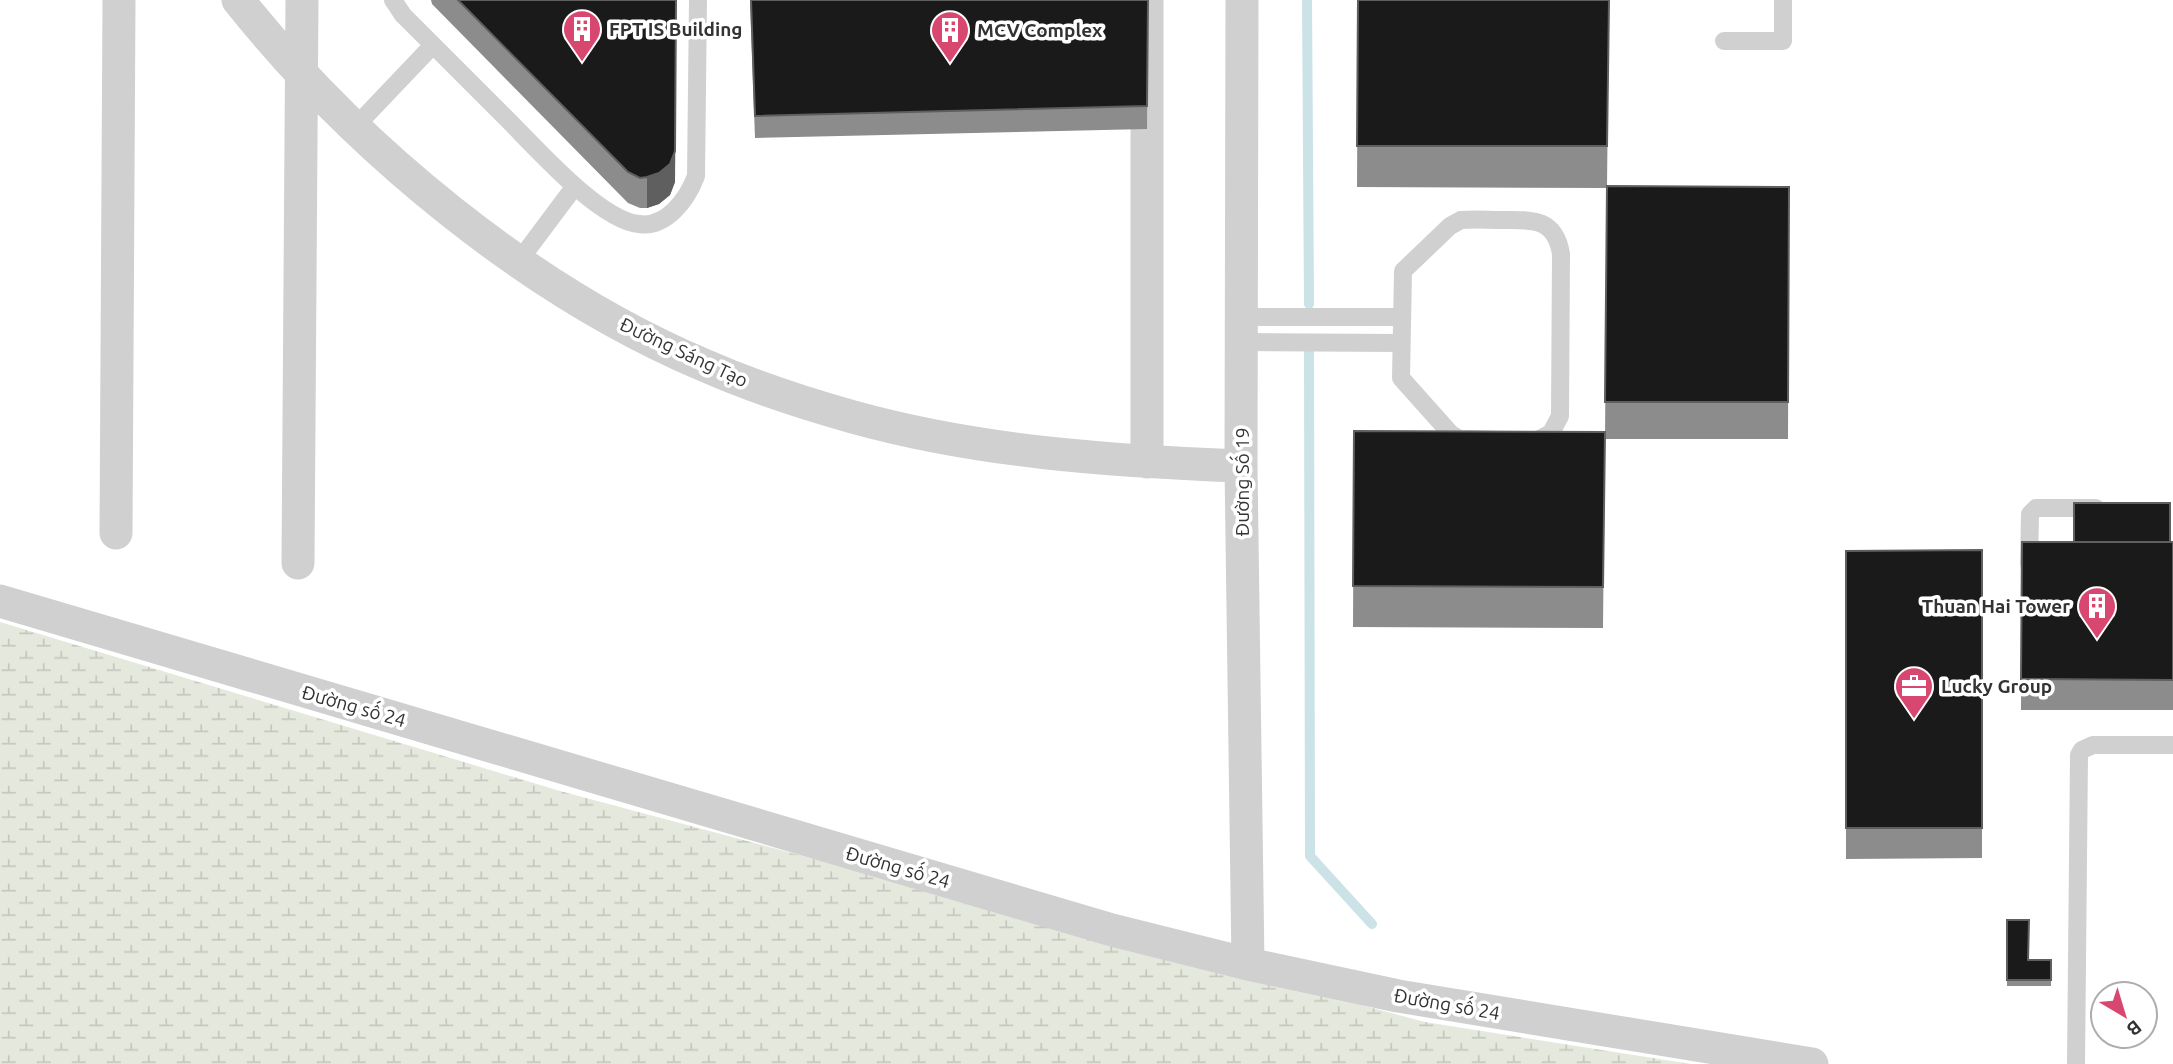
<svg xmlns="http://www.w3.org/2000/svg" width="2173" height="1064" font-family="Ubuntu,sans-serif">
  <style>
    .wetland { fill: url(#wetland-marsh) }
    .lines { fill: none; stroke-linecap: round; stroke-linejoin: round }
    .stream { stroke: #cbe2e7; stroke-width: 10 }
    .lane { stroke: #d0d0d0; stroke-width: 18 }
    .street { stroke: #d0d0d0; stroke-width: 33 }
    .wall { fill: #8c8c8c }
    .shaded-wall { fill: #5f5f5f }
    .building { fill: #1a1a1a; stroke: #5f5f5f; stroke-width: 2 }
    .labels { text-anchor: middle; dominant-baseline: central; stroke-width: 7; stroke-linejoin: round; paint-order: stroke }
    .poi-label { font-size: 19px; font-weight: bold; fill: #333; stroke: #fff; text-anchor: start }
    .street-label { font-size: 19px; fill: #333; stroke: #fff }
  </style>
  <defs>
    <pattern id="wetland-marsh" width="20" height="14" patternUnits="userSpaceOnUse" patternTransform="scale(1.75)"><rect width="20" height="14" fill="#e5e9dd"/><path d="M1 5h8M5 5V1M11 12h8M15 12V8" fill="none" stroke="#c5c8be"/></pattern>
  </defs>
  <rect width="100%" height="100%" fill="#fff"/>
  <path class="wetland" d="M0 622 560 791 1425 1022 1691 1064H0Z"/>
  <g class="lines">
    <path class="stream" d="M1307 0 1309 304
      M1309 351 1310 856 1372 924"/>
    <path class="lane" d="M393 0 403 15C436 48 469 81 502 114 532 143 598 220 639 224 666 228 687 200 696 176L698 0
      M1724 41H1783V0
      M354 128 433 45
      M1461 220C1474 219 1487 220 1501 220 1531 220 1555 217 1561 254L1560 416 1551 433 1536 441 1459 439 1451 434 1401 378 1403 271 1450 226Z
      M519 261 575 186
      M1241 317H1401
      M1241 342 1400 343
      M2029 564 2030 514 2036 508H2096
      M2076 1064 2079 755 2082 750 2093 745H2173"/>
    <path class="street" d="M238 0C357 149 530 292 706 366 754 387 803 403 853 417 979 452 1111 461 1241 466
      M1242 0 1241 466 1248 964
      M1147 462V0
      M116 533 119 0
      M298 563 302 0
      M0 601 1112 930 1248 964 1398 996 1812 1064"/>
  </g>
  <path class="wall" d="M431 0H676L675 182 670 195 659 204 647 208H640L628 203 432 4Z
    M750 0H1148L1147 129 755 138Z
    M1358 0H1609L1607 186 1789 187 1788 439H1605L1607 188 1357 187Z
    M1354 431 1605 432 1603 628 1353 627Z
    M2022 542H2173V710H2021Z
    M1982 550V858L1846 859V551Z
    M2007 920 2028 960H2051V986H2007Z"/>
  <path class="shaded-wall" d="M676 0 675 182 670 195 659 204 647 208V177Z"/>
  <path class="building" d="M458 0H676L675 151 670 164 659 173 647 177 640 178 628 172Z
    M751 0H1148L1147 106 755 116Z
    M1358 0H1609L1607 146H1357Z
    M1607 186 1789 187 1788 402H1605Z
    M1354 431 1605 432 1603 587 1353 586Z
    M2074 503H2170V542H2074Z
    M2022 542H2173V680L2021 679Z
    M1982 550V828H1846V551Z
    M2007 920H2029L2028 960H2051V980H2007Z"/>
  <defs>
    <symbol id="building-pin" viewBox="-11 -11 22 30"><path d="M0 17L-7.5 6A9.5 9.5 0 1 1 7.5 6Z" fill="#d7476f" stroke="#fff"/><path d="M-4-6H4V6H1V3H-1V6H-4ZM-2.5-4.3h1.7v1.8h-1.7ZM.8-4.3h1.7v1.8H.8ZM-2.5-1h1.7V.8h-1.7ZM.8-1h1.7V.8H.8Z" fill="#fff"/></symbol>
    <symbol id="office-pin" viewBox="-11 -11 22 30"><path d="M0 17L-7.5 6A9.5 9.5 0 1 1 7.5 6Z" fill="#d7476f" stroke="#fff"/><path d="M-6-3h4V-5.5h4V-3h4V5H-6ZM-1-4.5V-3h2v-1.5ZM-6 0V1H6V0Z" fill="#fff"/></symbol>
  </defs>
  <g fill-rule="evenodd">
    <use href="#building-pin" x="560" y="7" width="44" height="60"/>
    <use href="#building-pin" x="928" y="8" width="44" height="60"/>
    <use href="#building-pin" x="2075" y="584" width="44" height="60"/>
    <use href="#office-pin" x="1892" y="664" width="44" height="60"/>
  </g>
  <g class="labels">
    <g class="poi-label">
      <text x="609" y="29">FPT IS Building</text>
      <text x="977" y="30">MCV Complex</text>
      <text x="2070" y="606" text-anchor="end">Thuan Hai Tower</text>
      <text x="1941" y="686">Lucky Group</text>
    </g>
    <g class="street-label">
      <text transform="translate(684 352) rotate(25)">Đường Sáng Tạo</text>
      <text transform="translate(1242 482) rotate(-90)">Đường Số 19</text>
      <text transform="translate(354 706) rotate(16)">Đường số 24</text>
      <text transform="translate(898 867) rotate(16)">Đường số 24</text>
      <text transform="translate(1447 1004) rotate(10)">Đường số 24</text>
    </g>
  </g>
  <g transform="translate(2124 1015) rotate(142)"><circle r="33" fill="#ffffff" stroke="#adadad" stroke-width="2"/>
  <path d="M0-5L12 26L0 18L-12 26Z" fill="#d7476f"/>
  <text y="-10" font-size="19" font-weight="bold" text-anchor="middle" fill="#333333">B</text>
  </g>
</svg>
